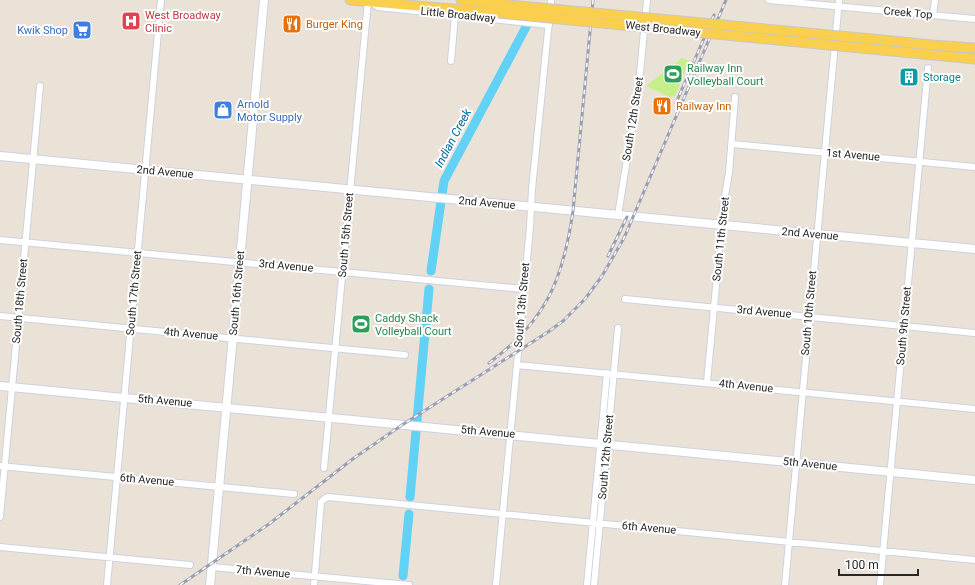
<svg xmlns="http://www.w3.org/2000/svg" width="975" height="585" font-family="Roboto,sans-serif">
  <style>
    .pitch { fill: #c5ef89 }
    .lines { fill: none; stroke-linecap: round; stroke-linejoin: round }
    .river { stroke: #61d1f6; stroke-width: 9 }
    .street-casing { stroke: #ccd1e2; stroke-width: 8 }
    .secondary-casing { stroke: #ccd1e2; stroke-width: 10 }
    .primary-casing { stroke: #c7c7c7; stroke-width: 11 }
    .street { stroke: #fff; stroke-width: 6 }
    .secondary { stroke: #fff; stroke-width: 8 }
    .primary { stroke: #facf4d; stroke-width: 9 }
    .rail-casing { stroke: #9a9eb3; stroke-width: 3 }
    .rail { stroke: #fff; stroke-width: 1.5; stroke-dasharray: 4.5; stroke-linecap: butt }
    .primary-bridge-casing { stroke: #c7c7c7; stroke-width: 11; stroke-linecap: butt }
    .primary-bridge { stroke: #facf4d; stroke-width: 9 }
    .labels { text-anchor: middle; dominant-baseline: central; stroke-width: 4; stroke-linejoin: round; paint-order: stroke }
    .street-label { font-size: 11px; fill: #272727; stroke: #fff }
    .health-label { font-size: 11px; fill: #be3a42; stroke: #fff; text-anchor: start }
    .food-label { font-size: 11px; fill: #c56008; stroke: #fff; text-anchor: start }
    .shop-label { font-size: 11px; fill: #366cbe; stroke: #fff; text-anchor: end }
    .leisure-label { font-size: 11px; fill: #27864d; stroke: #fff; text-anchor: start }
    .culture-label { font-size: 11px; fill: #0d838f; stroke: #fff; text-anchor: start }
    .water-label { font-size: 12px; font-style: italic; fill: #046b9e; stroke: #fff }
  </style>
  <rect width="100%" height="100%" fill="#ebe2d7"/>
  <path class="pitch" d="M682 58 689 61 675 96 670 97 646 86Z"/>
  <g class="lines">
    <path class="river" d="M431 271 444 181 526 27
      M410 497 429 289
      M403 576 409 514"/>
    <defs>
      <path id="street" d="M769 0 975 19
        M550 12 551 0
        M933 15 935 0
        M451 61 455 15
        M732 144 975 167
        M618 215 639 84 647 0
        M0 240 524 289
        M625 299 975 333
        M0 316 405 355
        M517 365 975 409
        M707 382 724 201 729 173 735 97
        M0 466 294 494
        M324 468 368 1 378 7 549 25
        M0 517 40 86
        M0 547 190 565
        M212 567 409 585
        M107 585 161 0
        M314 585 321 502 324 499 328 497 975 560
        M496 585 530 227 532 189 549 21
        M587 585 607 373
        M594 585 618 328
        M785 585 839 0
        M880 585 928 68"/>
      <path id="secondary" d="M0 156 975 249
        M0 386 975 480
        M210 585 264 0"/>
      <path id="primary" d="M350 0 498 13
        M461 0 498 4
        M872 39 932 45 975 48
        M871 49 975 59"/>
    </defs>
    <use href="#street" class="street-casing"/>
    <use href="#secondary" class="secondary-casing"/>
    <use href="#primary" class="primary-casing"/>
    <use href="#street" class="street"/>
    <use href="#secondary" class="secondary"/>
    <use href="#primary" class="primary"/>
    <defs>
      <path id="rail" d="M676 103 714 15
        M608 256 627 217
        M489 363C546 321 563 280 573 211L593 0
        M180 585 269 524 354 458 402 425 548 332 563 321 585 299 602 276 624 238 726 0"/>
    </defs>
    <use href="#rail" class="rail-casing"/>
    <use href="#rail" class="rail"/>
    <defs>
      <path id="primary-bridge" d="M498 4 872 39
        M498 13 871 49"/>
    </defs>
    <use href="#primary-bridge" class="primary-bridge-casing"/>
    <use href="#primary-bridge" class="primary-bridge"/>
  </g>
  <defs>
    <symbol id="hospital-square" viewBox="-11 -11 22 22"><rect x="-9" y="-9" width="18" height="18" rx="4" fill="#e0444e" stroke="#fff"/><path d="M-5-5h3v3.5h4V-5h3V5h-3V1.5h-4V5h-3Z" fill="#fff"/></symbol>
    <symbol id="restaurant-square" viewBox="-11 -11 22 22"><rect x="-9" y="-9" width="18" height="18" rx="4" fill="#e8710a" stroke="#fff"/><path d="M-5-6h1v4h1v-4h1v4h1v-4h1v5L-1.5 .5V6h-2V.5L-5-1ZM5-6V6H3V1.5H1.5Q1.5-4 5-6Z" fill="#fff"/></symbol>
    <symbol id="supermarket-square" viewBox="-11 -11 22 22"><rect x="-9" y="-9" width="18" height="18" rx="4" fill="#3f7fe0" stroke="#fff"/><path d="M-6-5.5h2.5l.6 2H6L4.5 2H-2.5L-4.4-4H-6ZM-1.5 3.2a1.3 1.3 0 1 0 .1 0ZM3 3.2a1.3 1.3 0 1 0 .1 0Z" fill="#fff"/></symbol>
    <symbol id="stadium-square" viewBox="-11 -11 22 22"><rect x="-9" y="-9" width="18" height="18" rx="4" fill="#2e9e5b" stroke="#fff"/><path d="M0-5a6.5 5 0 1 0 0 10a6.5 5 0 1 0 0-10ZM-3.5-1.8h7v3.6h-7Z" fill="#fff"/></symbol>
    <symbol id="building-square" viewBox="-11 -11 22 22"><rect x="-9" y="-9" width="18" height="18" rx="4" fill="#0f9aa8" stroke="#fff"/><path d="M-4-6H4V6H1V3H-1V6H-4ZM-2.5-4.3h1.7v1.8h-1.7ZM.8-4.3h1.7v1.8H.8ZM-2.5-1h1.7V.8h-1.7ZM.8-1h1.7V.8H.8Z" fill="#fff"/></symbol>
    <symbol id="shop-square" viewBox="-11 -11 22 22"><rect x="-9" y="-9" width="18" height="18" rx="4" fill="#3f7fe0" stroke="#fff"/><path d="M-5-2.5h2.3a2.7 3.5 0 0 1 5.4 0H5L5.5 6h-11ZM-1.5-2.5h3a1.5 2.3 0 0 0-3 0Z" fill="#fff"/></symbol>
  </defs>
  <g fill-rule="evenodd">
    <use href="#hospital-square" x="120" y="10" width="22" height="22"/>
    <use href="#restaurant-square" x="281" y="13" width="22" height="22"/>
    <use href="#supermarket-square" x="71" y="19" width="22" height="22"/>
    <use href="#stadium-square" x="662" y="63" width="22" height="22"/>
    <use href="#building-square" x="898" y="66" width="22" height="22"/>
    <use href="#restaurant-square" x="651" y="95" width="22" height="22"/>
    <use href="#shop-square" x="212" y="99" width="22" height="22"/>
    <use href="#stadium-square" x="350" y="313" width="22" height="22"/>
  </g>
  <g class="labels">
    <g class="street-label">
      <text transform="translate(908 13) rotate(5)">Creek Top</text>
      <text transform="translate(458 15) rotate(6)">Little Broadway</text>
      <text transform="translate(663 29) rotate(6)">West Broadway</text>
      <text transform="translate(633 119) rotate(-81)">South 12th Street</text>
      <text transform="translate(853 155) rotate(5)">1st Avenue</text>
      <text transform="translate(165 172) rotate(5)">2nd Avenue</text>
      <text transform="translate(487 203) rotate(5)">2nd Avenue</text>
      <text transform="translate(810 234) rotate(5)">2nd Avenue</text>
      <text transform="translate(346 235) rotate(-85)">South 15th Street</text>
      <text transform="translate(721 239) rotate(-84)">South 11th Street</text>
      <text transform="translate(286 266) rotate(5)">3rd Avenue</text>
      <text transform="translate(134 293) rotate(-85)">South 17th Street</text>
      <text transform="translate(237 293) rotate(-85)">South 16th Street</text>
      <text transform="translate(20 301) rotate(-85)">South 18th Street</text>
      <text transform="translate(522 305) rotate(-85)">South 13th Street</text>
      <text transform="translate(764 312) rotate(5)">3rd Avenue</text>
      <text transform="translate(809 313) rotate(-85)">South 10th Street</text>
      <text transform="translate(904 326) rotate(-85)">South 9th Street</text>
      <text transform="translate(191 334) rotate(5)">4th Avenue</text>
      <text transform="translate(746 386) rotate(6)">4th Avenue</text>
      <text transform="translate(165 401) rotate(5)">5th Avenue</text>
      <text transform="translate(488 432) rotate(5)">5th Avenue</text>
      <text transform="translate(606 457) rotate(-85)">South 12th Street</text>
      <text transform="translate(810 464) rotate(6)">5th Avenue</text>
      <text transform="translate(147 480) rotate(5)">6th Avenue</text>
      <text transform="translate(649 528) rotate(5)">6th Avenue</text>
      <text transform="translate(263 572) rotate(5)">7th Avenue</text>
    </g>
    <g class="health-label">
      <text x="145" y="15">West Broadway<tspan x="145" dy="13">Clinic</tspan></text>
    </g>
    <g class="food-label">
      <text x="306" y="24">Burger King</text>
      <text x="676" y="106">Railway Inn</text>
    </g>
    <g class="shop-label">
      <text x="68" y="30">Kwik Shop</text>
      <text x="237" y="104" text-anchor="start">Arnold<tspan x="237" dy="13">Motor Supply</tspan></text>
    </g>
    <g class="leisure-label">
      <text x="687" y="68">Railway Inn<tspan x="687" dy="13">Volleyball Court</tspan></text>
      <text x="375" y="318">Caddy Shack<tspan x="375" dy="13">Volleyball Court</tspan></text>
    </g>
    <g class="culture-label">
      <text x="923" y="77">Storage</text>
    </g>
    <g class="water-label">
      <text transform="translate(453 138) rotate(-62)">Indian Creek</text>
    </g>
  </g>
  <path d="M839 569v6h79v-6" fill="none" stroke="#272727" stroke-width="2"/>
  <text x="845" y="569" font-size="12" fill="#272727" stroke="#ffffff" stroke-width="3" paint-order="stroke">100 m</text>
</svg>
